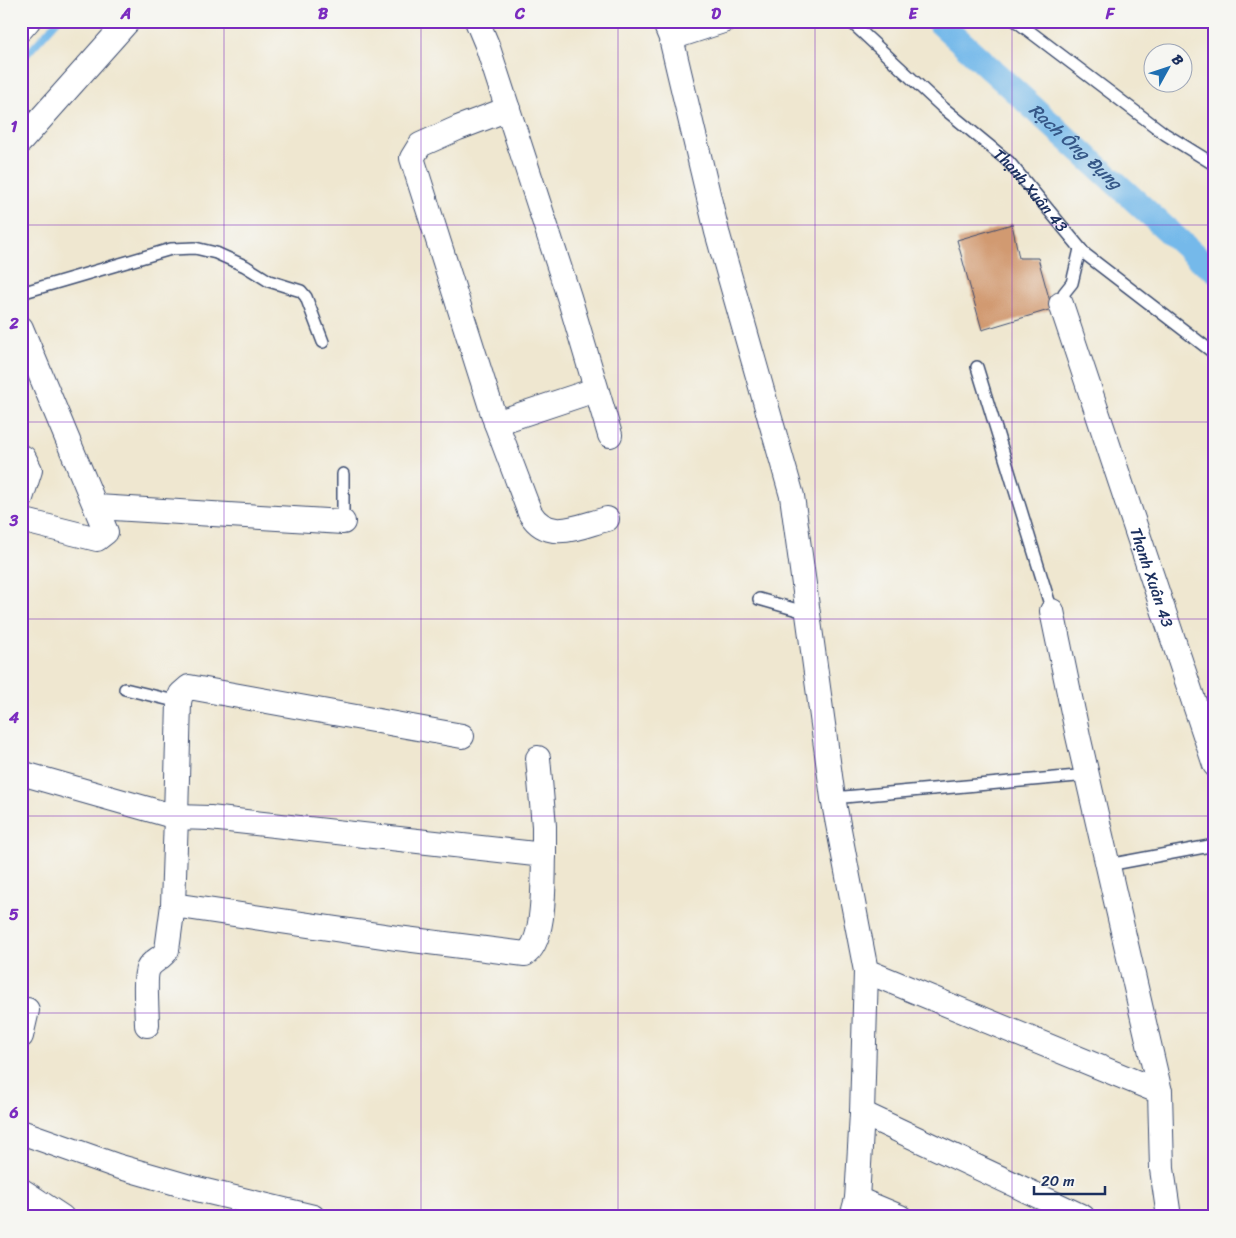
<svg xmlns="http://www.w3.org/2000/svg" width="1236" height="1238" font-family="Sriracha,sans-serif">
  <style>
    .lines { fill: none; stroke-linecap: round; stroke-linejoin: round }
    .stream { stroke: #74b9ea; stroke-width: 7 }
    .canal { stroke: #74b9ea; stroke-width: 25 }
    .building { fill: #d19a71 }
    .lane-casing { stroke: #3b4b6f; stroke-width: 14 }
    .street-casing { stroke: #3b4b6f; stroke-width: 26 }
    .lane { stroke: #fff; stroke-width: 11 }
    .street { stroke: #fff; stroke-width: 24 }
    .grid { fill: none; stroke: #7b2cbf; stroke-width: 1; stroke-opacity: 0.55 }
    .labels { text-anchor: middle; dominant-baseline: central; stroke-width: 5; stroke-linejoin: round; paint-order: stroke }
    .street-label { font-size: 16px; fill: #1b2f5e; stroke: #f6f6f2 }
    .water-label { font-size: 18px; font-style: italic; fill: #365888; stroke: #f6f6f2 }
    .neatline { fill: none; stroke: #7b2cbf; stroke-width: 2 }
    .grid-label { font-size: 16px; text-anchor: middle; font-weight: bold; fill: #7b2cbf }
  </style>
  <rect width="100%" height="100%" fill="#f6f6f2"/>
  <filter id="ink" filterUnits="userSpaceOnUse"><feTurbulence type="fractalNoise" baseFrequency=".02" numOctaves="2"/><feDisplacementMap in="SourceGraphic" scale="10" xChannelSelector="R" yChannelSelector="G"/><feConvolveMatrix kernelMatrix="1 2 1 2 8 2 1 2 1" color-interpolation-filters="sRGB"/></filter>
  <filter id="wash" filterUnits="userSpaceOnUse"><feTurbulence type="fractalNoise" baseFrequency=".0096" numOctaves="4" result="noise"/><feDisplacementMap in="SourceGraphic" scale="20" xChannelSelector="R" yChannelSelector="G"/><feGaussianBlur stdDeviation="1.12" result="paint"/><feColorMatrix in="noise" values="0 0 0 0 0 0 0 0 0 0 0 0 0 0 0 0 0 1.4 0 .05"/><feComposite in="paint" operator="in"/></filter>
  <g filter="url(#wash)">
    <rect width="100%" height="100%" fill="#efe7d0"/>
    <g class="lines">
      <path class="stream" d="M21 61 57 21"/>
      <path class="canal" id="s1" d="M938 21 1198 258 1215 270"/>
    </g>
    <g id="blocks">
      <path class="building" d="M1012 224 1019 258H1038L1052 309 982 330 957 240Z"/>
    </g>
  </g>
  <g filter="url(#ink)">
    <use href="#blocks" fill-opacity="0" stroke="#3b4b6f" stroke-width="1"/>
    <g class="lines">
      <defs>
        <g id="lane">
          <path id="s2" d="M850 21 941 106 1009 162 1085 254 1215 354"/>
          <path d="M1016 21 1165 134 1215 165"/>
          <path d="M21 293 171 249 195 248 216 253 245 266 269 281 301 291 306 297 323 342"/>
          <path d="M1061 304 1064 293 1072 283 1080 249"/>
          <path d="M977 367 1052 611"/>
          <path d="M343 522V474"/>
          <path d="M759 599 808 613"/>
          <path d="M125 689 179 702"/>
          <path d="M833 798 1088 775"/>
          <path d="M1108 865 1215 845"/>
        </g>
        <g id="street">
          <path d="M477 21 487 45 569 297 610 435"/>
          <path d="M664 21 671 38 723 21"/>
          <path d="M21 29 28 21"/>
          <path d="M671 38 717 232 792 496 833 798 866 971 1160 1092 1162 1169 1169 1217"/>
          <path d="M508 109 458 128 420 145 412 158 496 423 530 513C548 543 579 526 607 519"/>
          <path d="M21 141 128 21"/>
          <path id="s3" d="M1061 304 1215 765"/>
          <path d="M21 328 106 532 97 539 21 520"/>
          <path d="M496 423 595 390"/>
          <path d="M21 457 24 458 30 470 21 498"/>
          <path d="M97 507 343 522"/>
          <path d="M1052 611 1078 736 1160 1092"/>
          <path d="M538 758 544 826V855"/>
          <path d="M21 773 176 817 179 702 181 694 189 687 462 736"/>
          <path d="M147 1025C147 1014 144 977 148 969 152 960 162 959 167 950L173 905 176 817 210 818 544 855C543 879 546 942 525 954L397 938 173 905"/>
          <path d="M21 1036 27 1010"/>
          <path d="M862 1113 1083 1217"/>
          <path d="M21 1132 117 1166 197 1189 313 1217"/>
          <path d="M21 1190 62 1217"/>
          <path d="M857 1199 900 1217"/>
          <path d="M852 1217 857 1199 862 1113 866 971"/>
        </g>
      </defs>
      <use href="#lane" class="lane-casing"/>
      <use href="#street" class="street-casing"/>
      <use href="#lane" class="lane"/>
      <use href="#street" class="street"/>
    </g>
  </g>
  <path class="grid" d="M224 21V1217M421 21V1217M618 21V1217M815 21V1217M1012 21V1217M21 225H1215M21 422H1215M21 619H1215M21 816H1215M21 1013H1215"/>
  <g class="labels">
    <g class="street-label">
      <text stroke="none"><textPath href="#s2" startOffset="248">Thạnh Xuân 43</textPath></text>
      <text stroke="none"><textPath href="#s3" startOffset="288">Thạnh Xuân 43</textPath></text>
    </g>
    <g class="water-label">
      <text stroke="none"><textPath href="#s1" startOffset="186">Rạch Ông Đụng</textPath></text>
    </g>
  </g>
  <rect width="1236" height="1238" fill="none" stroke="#f6f6f2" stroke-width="55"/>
  <g transform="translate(1168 68) rotate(50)"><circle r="24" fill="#f6f6f2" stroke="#9ea6b7"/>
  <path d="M0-4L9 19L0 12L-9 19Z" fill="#1f6fb2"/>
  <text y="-8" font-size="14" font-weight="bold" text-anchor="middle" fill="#1b2f5e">B</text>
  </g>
  <path d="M1034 1186v8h71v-8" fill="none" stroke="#1b2f5e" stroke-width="2.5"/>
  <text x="1041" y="1186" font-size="15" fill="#1b2f5e" stroke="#f6f6f2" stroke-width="4" paint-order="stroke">20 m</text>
  <rect x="28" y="28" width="1180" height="1182" class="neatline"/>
  <g class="grid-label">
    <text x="126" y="19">A</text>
    <text x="323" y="19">B</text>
    <text x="520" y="19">C</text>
    <text x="716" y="19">D</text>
    <text x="913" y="19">E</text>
    <text x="1110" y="19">F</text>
    <text x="14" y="132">1</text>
    <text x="14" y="329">2</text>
    <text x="14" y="526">3</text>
    <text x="14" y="723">4</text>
    <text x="14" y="920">5</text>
    <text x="14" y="1118">6</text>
  </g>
</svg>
